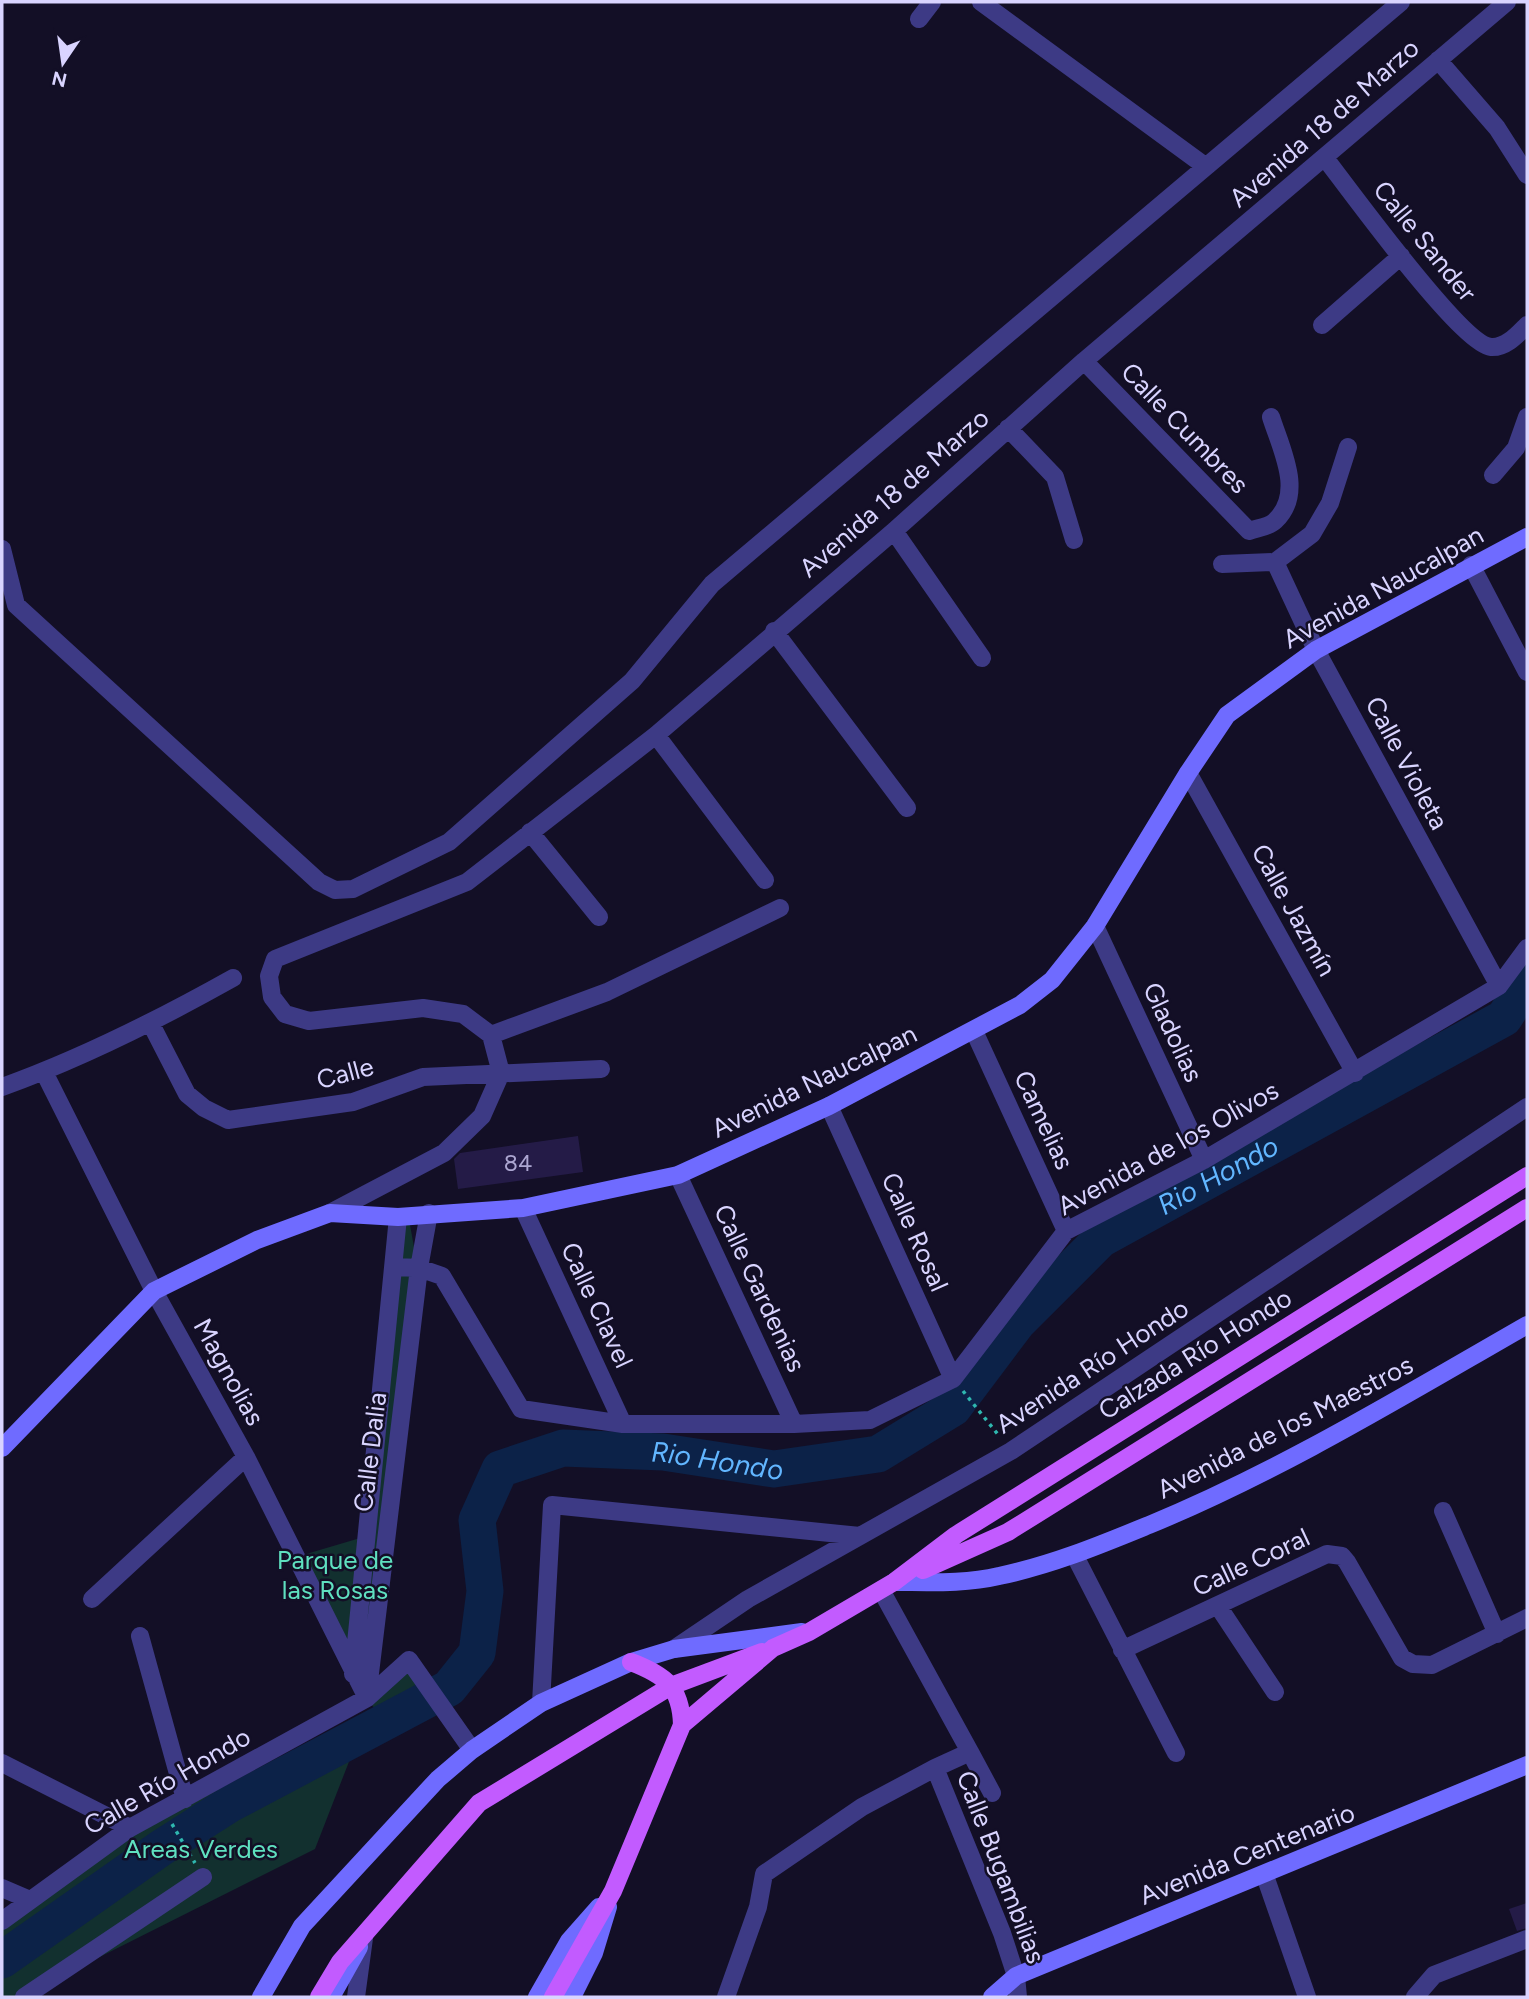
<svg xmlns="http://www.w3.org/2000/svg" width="1529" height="1999" font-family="Figtree,sans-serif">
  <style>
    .green { fill: #12302f }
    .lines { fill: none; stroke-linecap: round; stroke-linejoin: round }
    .river { stroke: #0c2248; stroke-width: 37 }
    .building { fill: #241b47 }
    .path { stroke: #2fb8b0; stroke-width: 3.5; stroke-dasharray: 3.5 5; stroke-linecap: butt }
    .street { stroke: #3d3a85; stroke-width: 18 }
    .secondary { stroke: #6f6bff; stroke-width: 18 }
    .primary { stroke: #c25bff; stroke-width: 18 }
    .labels { text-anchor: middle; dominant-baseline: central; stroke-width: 5; stroke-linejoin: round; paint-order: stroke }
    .number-label { font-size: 23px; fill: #aca6d1 }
    .street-label { font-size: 26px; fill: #d9d4ff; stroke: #130f26 }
    .park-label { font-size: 26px; fill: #5fe0c0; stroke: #130f26 }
    .water-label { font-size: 28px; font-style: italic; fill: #62b6ff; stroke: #130f26 }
  </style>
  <rect width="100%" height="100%" fill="#130f26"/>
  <path class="green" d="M408 1214 418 1269 367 1697 409 1660 433 1695 384 1722 367 1698 296 1557 367 1536 394 1276Z
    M359 1736 315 1849 20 1997H2V1922L185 1799 337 1749Z"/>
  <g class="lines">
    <path class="river" id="s1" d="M2 1960 161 1848 230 1804 449 1688 477 1653 485 1591 477 1520 500 1469 563 1448 663 1452 774 1469 878 1454 953 1408 1017 1323 1101 1239 1504 1018 1527 982"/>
  </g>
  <path class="building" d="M578 1136 583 1172 458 1189 454 1159 460 1153Z
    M1527 1903V1928L1517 1931 1509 1909Z"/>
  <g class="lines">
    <path class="path" d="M963 1391 1000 1437
      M172 1824 195 1863"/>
    <path class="street" d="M981 2 1205 166
      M919 19 932 2
      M1438 60 1497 128 1527 175
      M1325 158C1349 189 1461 344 1491 347 1506 348 1518 334 1527 325
      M1322 325 1401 256
      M1084 361 1249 531C1257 528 1269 527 1275 521 1305 493 1281 449 1271 417
      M1008 428 1055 477 1074 540
      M1493 475 1516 448 1527 417
      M894 531 982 658
      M2 549 16 605 319 882 335 890 353 889 449 842 632 681 712 584 1401 2
      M1275 562 1316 650 1499 986
      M1222 564 1275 562 1312 534 1330 503 1348 447
      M1471 565 1527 672
      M774 631 907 808
      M656 735 765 880
      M1188 773 1355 1073
      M530 832 599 917
      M1095 926 1204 1160
      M151 1024 187 1094 204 1108 228 1120 353 1102 423 1077 601 1069
      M974 1031 1066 1231
      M491 1035 607 992 780 908
      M44 1072 154 1291 246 1457 367 1698
      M2 1087C83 1058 158 1020 233 978
      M829 1106 953 1379
      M678 1175 794 1424
      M523 1208 623 1424
      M330 1213 444 1153 482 1116 501 1073 491 1035 463 1014 423 1008 309 1021 285 1014 272 997 269 976 275 959 467 882 656 735 894 531 1084 361 1507 2
      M395 1267 419 1268 442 1276 521 1409 623 1424H794L870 1420 953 1379 1066 1231 1204 1160 1499 986 1527 948
      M1443 1511 1497 1634
      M1075 1556 1176 1753
      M881 1590 970 1752 935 1768 1002 1933 1016 1976 1018 1997
      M92 1599 246 1457
      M1218 1606 1275 1692
      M140 1636 185 1799
      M674 1649 748 1599 1011 1451 1527 1107
      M1122 1650 1327 1554 1342 1556 1347 1562 1402 1658 1413 1664 1432 1665 1527 1618
      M353 1674 398 1217
      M367 1698 419 1268 429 1213
      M541 1703 552 1505 860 1536
      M970 1752 992 1793
      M2 1763 130 1828
      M1265 1876 1307 1997
      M2 1888 30 1900
      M2 1921 130 1828 367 1698 409 1660 472 1750
      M24 1997 203 1877
      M356 1997 364 1938
      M726 1997 758 1907 764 1874 862 1807 935 1768
      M1415 1997 1434 1975 1527 1939"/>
    <path class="secondary" d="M2 1448 154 1291 257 1240 330 1213 398 1217 523 1208 678 1175 829 1106 1020 1005 1052 980 1095 926 1188 773 1227 715 1316 650 1527 537
      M894 1582C929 1582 965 1584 999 1576 1052 1565 1100 1545 1149 1525 1282 1470 1403 1396 1527 1325
      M261 1997 302 1926 438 1779 472 1750 541 1703 631 1662 674 1649 802 1632
      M331 1997 359 1947
      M537 1997 569 1941 599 1907
      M572 1997 594 1953 608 1907
      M992 1997 1016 1976 1527 1765"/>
    <path class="primary" d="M923 1570 1008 1532 1527 1208
      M631 1662C665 1675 681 1687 682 1725
      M319 1997 340 1962 479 1803 671 1686 762 1652
      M553 1997 613 1891 682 1725 773 1648 809 1632 894 1582 956 1535 1527 1176"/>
  </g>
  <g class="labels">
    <g class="number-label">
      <text x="518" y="1163">84</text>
    </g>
    <g class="street-label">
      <text transform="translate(1324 123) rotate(-41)">Avenida 18 de Marzo</text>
      <text transform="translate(1425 241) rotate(51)">Calle Sander</text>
      <text transform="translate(1185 428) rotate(46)">Calle Cumbres</text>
      <text transform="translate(894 493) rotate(-41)">Avenida 18 de Marzo</text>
      <text transform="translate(1383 587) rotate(-29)">Avenida Naucalpan</text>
      <text transform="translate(1407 763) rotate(62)">Calle Violeta</text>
      <text transform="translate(1294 910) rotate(61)">Calle Jazmín</text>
      <text transform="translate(1173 1032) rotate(65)">Gladolias</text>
      <text transform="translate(345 1073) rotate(-15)">Calle</text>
      <text transform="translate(814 1081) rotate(-26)">Avenida Naucalpan</text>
      <text transform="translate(1044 1120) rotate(65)">Camelias</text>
      <text transform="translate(1168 1148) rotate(-29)">Avenida de los Olivos</text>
      <text transform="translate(915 1232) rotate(66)">Calle Rosal</text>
      <text transform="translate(760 1288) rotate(65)">Calle Gardenias</text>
      <text transform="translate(597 1305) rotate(65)">Calle Clavel</text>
      <text transform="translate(1195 1354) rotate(-32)">Calzada Río Hondo</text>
      <text transform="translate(1092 1366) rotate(-33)">Avenida Río Hondo</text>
      <text transform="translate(229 1372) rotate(61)">Magnolias</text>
      <text transform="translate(1285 1427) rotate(-27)">Avenida de los Maestros</text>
      <text transform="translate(370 1452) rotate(-83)">Calle Dalia</text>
      <text transform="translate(1251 1562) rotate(-25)">Calle Coral</text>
      <text transform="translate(167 1781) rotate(-30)">Calle Río Hondo</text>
      <text transform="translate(1247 1854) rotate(-22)">Avenida Centenario</text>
      <text transform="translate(1001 1867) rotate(69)">Calle Bugambilias</text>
    </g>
    <g class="park-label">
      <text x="335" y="1560">Parque de<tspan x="335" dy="30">las Rosas</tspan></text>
      <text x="201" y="1849">Areas Verdes</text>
    </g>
    <g class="water-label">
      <text stroke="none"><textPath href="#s1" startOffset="1589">Rio Hondo</textPath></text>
      <text stroke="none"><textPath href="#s1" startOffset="980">Rio Hondo</textPath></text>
    </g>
  </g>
  <rect width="1529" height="1999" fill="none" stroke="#d9d4ff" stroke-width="7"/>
  <g transform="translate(63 63) rotate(193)" stroke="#130f26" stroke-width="5" paint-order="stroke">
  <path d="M0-5L12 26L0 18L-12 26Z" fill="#d9d4ff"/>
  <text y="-10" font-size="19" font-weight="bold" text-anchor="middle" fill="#d9d4ff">N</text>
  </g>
</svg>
